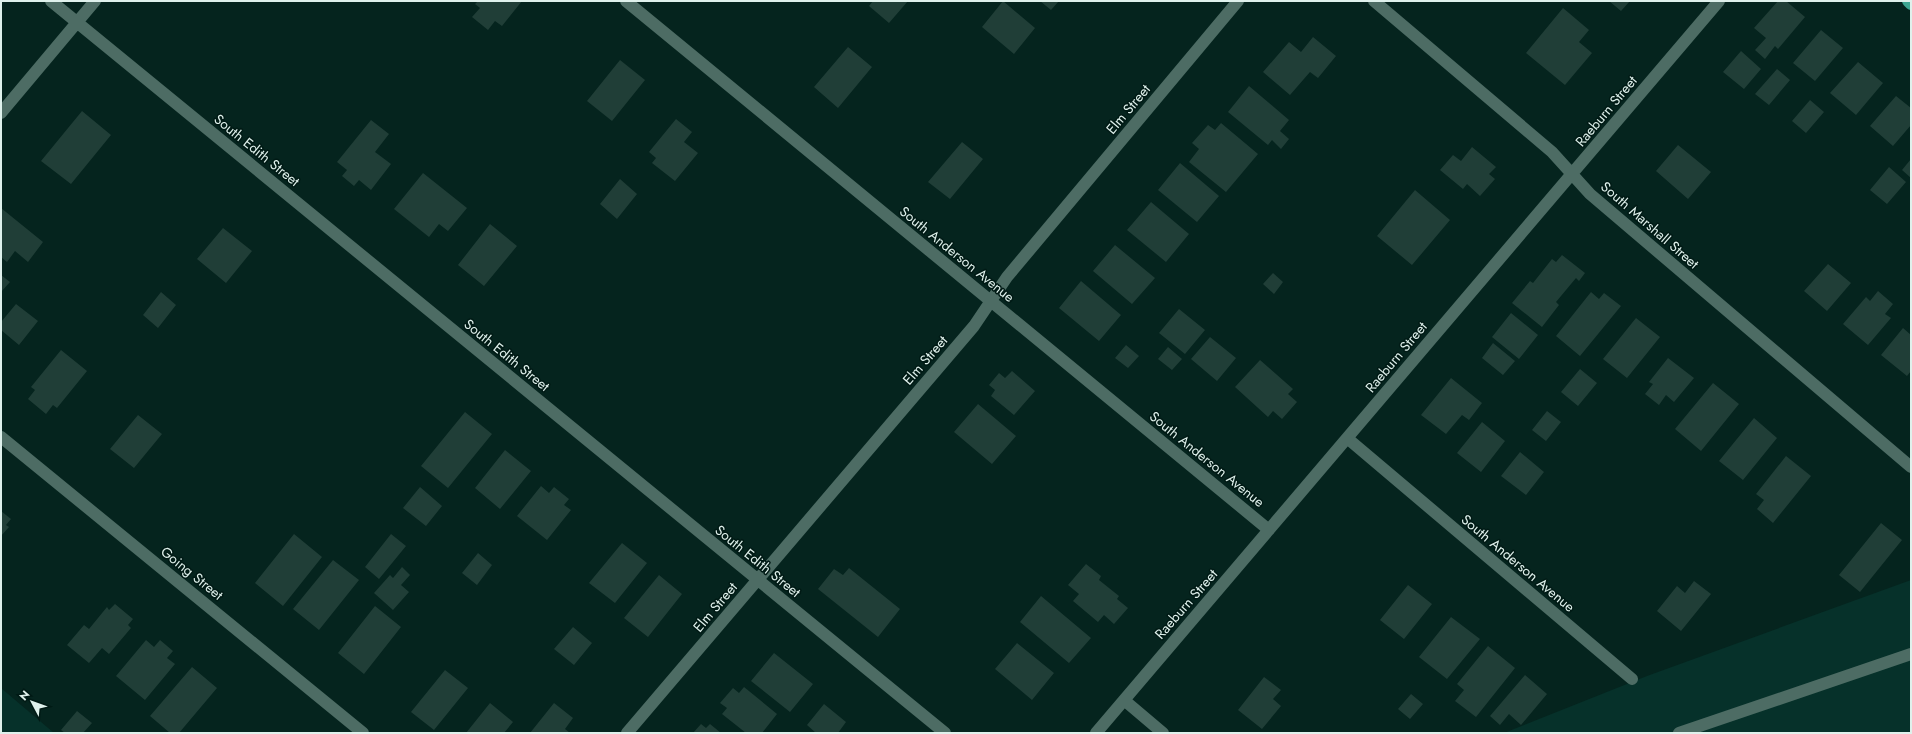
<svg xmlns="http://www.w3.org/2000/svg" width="1912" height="734" font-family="Jost,sans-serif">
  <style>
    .built { fill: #06312a }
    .building { fill: #203e37 }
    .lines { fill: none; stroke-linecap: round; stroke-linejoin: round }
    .minor { stroke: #4d6c64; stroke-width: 12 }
    .major { stroke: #3da692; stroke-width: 12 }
    .labels { text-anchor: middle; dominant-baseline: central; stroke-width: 3; stroke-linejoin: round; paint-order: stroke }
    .street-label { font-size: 14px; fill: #dff1ec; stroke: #001a15 }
  </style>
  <rect width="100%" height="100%" fill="#05241e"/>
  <path class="built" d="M1911 580V733H1504L1647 676Z
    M1 688 54 733H1Z"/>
  <path class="building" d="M478 1H522L502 26 495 21 488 30 472 17 480 8 475 4Z
    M873 1H908L889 23 869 6Z
    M1003 1 1035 28 1014 54 982 27Z
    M1040 1H1059L1051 10Z
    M1609 1H1630L1621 11Z
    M1778 1H1786L1805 17 1778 49 1775 46 1765 59 1755 50 1766 38 1754 28Z
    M1563 8 1589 30 1579 42 1592 53 1565 85 1526 53Z
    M1821 30 1843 48 1815 81 1793 63Z
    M1313 37 1336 56 1318 78 1310 72 1290 95 1263 72 1289 42 1301 52Z
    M848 47 872 67 838 108 814 87Z
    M1741 51 1761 69 1744 89 1723 72Z
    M620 60 645 80 612 121 587 101Z
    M1858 62 1883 83 1856 115 1830 93Z
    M1777 69 1790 80 1769 105 1755 94Z
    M1249 86 1289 120 1280 131 1289 139 1281 149 1272 140 1268 145 1228 112Z
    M1896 96 1911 108V125L1893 146 1870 126Z
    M1810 100 1824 112 1806 133 1792 121Z
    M82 111 111 135 71 184 41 161Z
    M676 119 692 132 684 142 698 153 675 181 652 163 656 158 649 152Z
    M371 120 389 134 375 152 391 164 371 190 359 180 354 186 342 176 347 170 337 162Z
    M1221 123 1258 154 1226 192 1189 162 1199 149 1192 143 1208 125 1215 130Z
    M962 142 983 159 950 199 928 182Z
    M1678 145 1711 172 1688 199 1656 171Z
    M1472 147 1496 167 1489 174 1495 179 1480 196 1467 184 1463 189 1440 170 1453 155 1461 161Z
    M1911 159V178L1902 170Z
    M1180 163 1219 196 1197 222 1158 190Z
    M1889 167 1906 182 1887 204 1870 190Z
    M423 173 467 208 448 231 439 224 429 237 394 209Z
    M620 179 637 194 617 219 600 204Z
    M1415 190 1450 220 1412 265 1377 236Z
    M1151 202 1189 234 1166 262 1127 230Z
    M1 208 43 242 28 262 15 251 7 262 1 257Z
    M490 224 517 246 484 286 458 265Z
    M223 228 252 251 226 283 197 259Z
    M1115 245 1155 278 1132 304 1093 271Z
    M1562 255 1585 273 1579 281 1576 278 1556 302 1559 305 1542 327 1512 303 1530 281 1533 283 1552 259 1556 262Z
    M1828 264 1851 283 1827 311 1804 291Z
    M1273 273 1283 282 1274 294 1263 284Z
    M1 275 10 282 1 292Z
    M1081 281 1121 315 1099 341 1059 308Z
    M1878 291 1893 304 1885 314 1891 318 1868 345 1843 324 1866 297 1870 301Z
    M161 292 176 305 158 328 143 315Z
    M1591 292 1599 299 1604 293 1621 306 1580 356 1556 336Z
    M16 304 38 321 19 345 1 330V322Z
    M1179 309 1205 330 1185 354 1159 333Z
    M1511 313 1538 335 1519 359 1492 337Z
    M1636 318 1660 337 1627 378 1603 359Z
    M1903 328 1911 335V371L1907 376 1881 355Z
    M1210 337 1236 358 1217 381 1191 359Z
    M1493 343 1515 361 1503 375 1482 358Z
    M1126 345 1139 356 1128 368 1115 358Z
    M1168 347 1182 359 1172 370 1158 359Z
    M61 350 87 371 57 408 53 405 46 414 28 399 35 390 31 387Z
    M1668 358 1694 378 1674 402 1666 395 1659 405 1645 394 1653 384 1649 382Z
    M1260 360 1293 389 1288 394 1297 402 1282 419 1273 411 1268 417 1235 387Z
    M1580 369 1597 383 1578 406 1561 392Z
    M1012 371 1035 391 1014 415 991 396 995 390 989 385 999 373 1005 378Z
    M1451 378 1482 403 1469 420 1462 415 1446 434 1421 415Z
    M1713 383 1739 404 1701 451 1675 429Z
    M978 404 1016 436 992 464 954 432Z
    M1547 411 1561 422 1546 441 1532 430Z
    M465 412 492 434 448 488 421 466Z
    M138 415 162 434 134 468 110 449Z
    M1754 418 1777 438 1743 480 1719 461Z
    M1482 422 1505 441 1481 472 1457 453Z
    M505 450 531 471 500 509 475 488Z
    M1520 452 1544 472 1526 495 1501 476Z
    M1786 456 1811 476 1773 523 1757 509 1764 500 1756 494Z
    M541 486 549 493 554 487 569 499 564 505 571 510 547 540 517 516Z
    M420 487 442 506 426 526 403 508Z
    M1 511 11 519 6 525 9 527 1 536Z
    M1881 523 1902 540 1860 592 1839 575Z
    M294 534 322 557 283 606 255 583Z
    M391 534 406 546 379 579 365 567Z
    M622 543 647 563 615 603 589 583Z
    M478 553 492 565 477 585 462 573Z
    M333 560 359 580 319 630 293 609Z
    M1086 564 1101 576 1099 580 1119 596 1117 599 1128 608 1114 624 1104 615 1098 622 1073 601 1079 594 1068 585Z
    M402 567 410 575 401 585 409 592 393 610 374 593 390 575 393 578Z
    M849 568 900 609 878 637 818 589 834 569 843 575Z
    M659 575 682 594 648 637 624 618Z
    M1694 581 1711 594 1681 631 1657 611 1677 586 1685 593Z
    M1408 585 1432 604 1404 639 1380 620Z
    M1041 596 1091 638 1069 663 1020 622Z
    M115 604 133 619 128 625 131 628 109 654 102 648 89 663 67 645 84 625 89 629 107 607 109 610Z
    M375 606 401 627 364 674 338 653Z
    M1451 617 1480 639 1447 679 1419 657Z
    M573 627 592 643 574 665 554 649Z
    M146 640 154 647 160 640 173 651 167 658 175 664 145 700 116 676Z
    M1017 643 1054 673 1032 700 995 669Z
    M1488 646 1515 668 1476 717 1455 701 1464 690 1457 684Z
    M774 653 813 684 790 712 751 681Z
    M192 667 217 688 179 733H170L150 716Z
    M445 670 468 688 434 730 411 712Z
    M1525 675 1547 694 1521 725 1509 714 1500 725 1490 716Z
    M1264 677 1281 690 1273 699 1281 706 1262 729 1238 710Z
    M744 687 777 714 762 733H746L722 714 727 708 720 703 733 688 739 693Z
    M1411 694 1423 704 1410 719 1398 709Z
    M490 703 513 722 504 733H466Z
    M554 703 573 718 565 729 570 733H530Z
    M824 704 846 722 838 733H816L807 725Z
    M77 711 92 723 83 733H65L61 730Z
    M701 724 706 728 710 724 721 733H693Z"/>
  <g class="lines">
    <path class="minor" d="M51 1 945 733
      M626 1 1269 530
      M1374 1 1552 152 1590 194 1911 467
      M1 113 95 1
      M1 437 363 733
      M1347 438 1632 679
      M1124 700 1163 733
      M627 733 974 326 1007 277 1238 1
      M1096 733 1719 1
      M1679 733 1911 654"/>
    <path class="major" d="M1908 1 1911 4"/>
  </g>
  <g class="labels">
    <g class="street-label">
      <text transform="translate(1128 109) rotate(-50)">Elm Street</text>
      <text transform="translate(1606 111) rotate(-50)">Raeburn Street</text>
      <text transform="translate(257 150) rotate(39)">South Edith Street</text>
      <text transform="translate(1650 225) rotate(41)">South Marshall Street</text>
      <text transform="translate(957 254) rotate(39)">South Anderson Avenue</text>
      <text transform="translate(507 355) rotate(39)">South Edith Street</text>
      <text transform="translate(1396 357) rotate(-50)">Raeburn Street</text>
      <text transform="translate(925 360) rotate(-49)">Elm Street</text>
      <text transform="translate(1207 459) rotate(39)">South Anderson Avenue</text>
      <text transform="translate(758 561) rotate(39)">South Edith Street</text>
      <text transform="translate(1518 563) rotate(40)">South Anderson Avenue</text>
      <text transform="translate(192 573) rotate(39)">Going Street</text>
      <text transform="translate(1186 604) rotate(-49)">Raeburn Street</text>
      <text transform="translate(715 607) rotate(-50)">Elm Street</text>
    </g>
  </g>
  <rect width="1912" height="734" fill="none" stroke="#dff1ec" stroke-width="4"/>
  <g transform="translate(32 702) rotate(311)" stroke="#001a15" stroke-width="3" paint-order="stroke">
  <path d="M0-3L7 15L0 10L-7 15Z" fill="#dff1ec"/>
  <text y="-6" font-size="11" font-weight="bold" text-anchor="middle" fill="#dff1ec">N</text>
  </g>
</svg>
